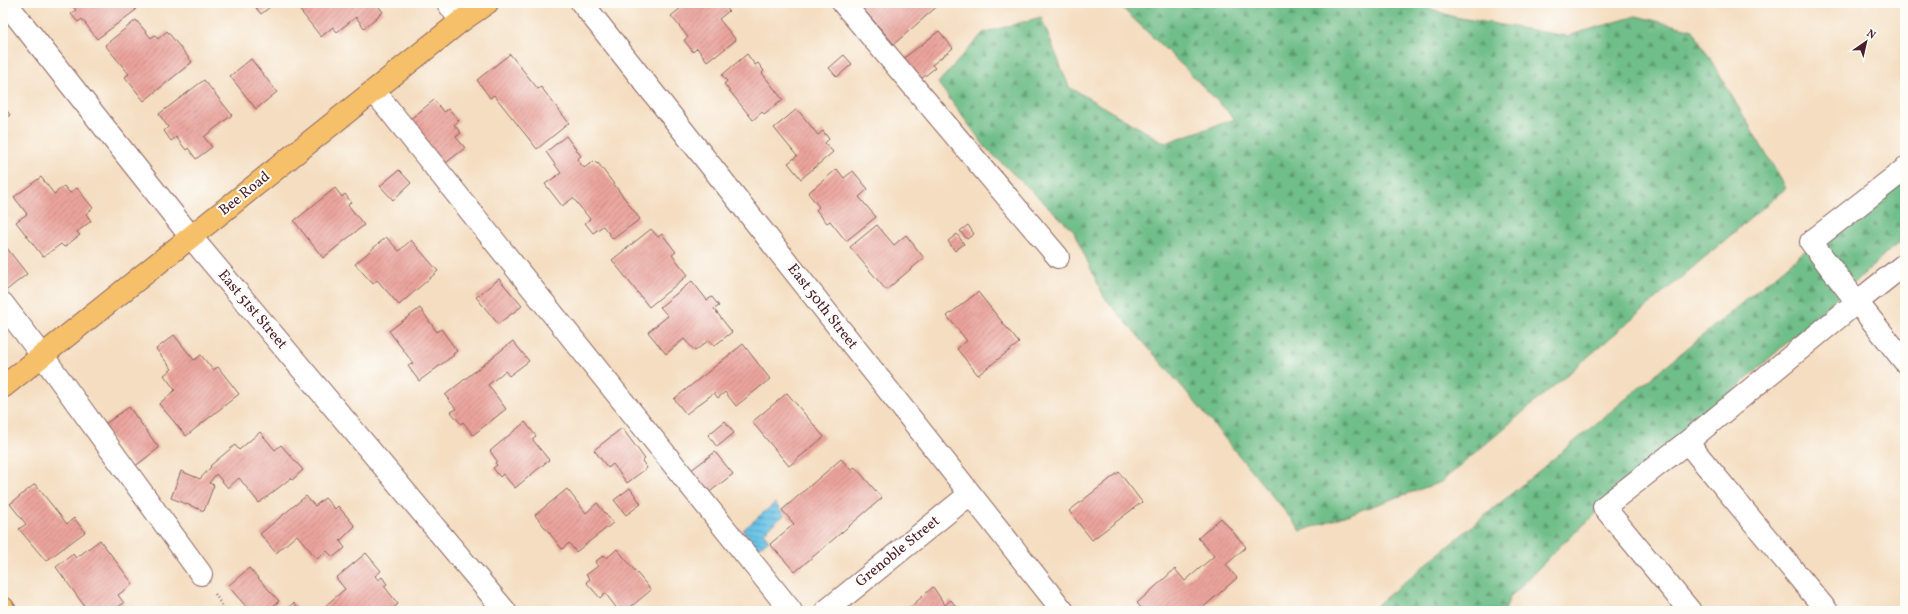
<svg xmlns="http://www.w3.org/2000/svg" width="1908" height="614" font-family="Vollkorn,serif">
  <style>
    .forest { fill: url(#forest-firs); stroke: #5c6e5a }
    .water { fill: url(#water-rules); stroke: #597088 }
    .building { fill: url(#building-hatch) }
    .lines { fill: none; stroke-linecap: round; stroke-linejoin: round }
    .minor-casing { stroke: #86625f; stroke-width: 24 }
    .major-casing { stroke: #86625f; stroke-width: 24 }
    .path { stroke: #86625f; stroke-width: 2.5; stroke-dasharray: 1 3; stroke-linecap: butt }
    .minor { stroke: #fff; stroke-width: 22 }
    .major { stroke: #f6c06b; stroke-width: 22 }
    .labels { text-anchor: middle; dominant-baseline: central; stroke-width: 4; stroke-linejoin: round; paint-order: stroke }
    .street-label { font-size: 15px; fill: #4a1f2b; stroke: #fdfcf7 }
  </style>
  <defs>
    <pattern id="forest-firs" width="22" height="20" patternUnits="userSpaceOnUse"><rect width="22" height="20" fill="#6fbe89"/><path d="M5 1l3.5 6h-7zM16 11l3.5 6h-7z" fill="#5d9a70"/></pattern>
    <pattern id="water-rules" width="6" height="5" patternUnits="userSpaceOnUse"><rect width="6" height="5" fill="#68c2e6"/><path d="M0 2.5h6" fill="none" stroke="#5ca6c5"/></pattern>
    <pattern id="building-hatch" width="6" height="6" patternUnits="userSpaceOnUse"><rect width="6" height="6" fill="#eba49d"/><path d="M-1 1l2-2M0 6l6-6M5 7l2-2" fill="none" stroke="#c08580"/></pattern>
  </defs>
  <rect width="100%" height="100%" fill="#fdfcf7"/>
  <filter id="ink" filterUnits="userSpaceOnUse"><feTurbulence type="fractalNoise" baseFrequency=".025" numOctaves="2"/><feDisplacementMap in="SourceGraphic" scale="8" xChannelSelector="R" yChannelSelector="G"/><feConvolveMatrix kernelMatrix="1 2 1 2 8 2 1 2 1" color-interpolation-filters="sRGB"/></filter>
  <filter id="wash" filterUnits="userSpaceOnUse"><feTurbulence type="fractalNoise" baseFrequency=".012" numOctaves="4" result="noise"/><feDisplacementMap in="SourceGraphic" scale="16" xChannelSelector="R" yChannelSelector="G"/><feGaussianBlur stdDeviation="0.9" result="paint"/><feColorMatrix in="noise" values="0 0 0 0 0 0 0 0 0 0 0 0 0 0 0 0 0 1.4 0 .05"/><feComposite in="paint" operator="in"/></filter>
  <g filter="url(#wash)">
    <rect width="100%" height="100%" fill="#f4ddc0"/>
    <path class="forest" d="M1117 3H1415L1454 17 1567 36 1636 16 1693 30 1786 188 1441 482 1301 531 1185 390 1104 297 1073 230 986 148 938 83 983 33 1041 17 1069 87 1165 143 1235 119 1185 68Z
      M1905 168V237L1561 545 1509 599 1505 611H1376L1378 604Z"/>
    <path class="water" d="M775 503 784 515 763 533 769 540 758 548 743 530Z"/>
    <g id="blocks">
      <path class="building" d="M70 3H130L136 10 97 39 82 19 78 22 71 14 76 10Z
        M252 3H275L261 14Z
        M307 3H376L383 12 364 28 356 17 337 32 333 27 321 37 299 9Z
        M687 3H723L729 11 719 19 736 40 716 56 715 55 707 61 697 48 693 52 684 40 688 37 671 16Z
        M858 3H941L894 44Z
        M136 20 151 38 155 35 158 39 167 31 192 62 144 101 125 77 129 74 105 45Z
        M939 31 953 48 932 65 935 68 921 79 904 58Z
        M510 54 538 89 541 87 569 123 537 149 494 95 490 98 477 80Z
        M747 54 755 65 758 63 764 71 762 73 783 100 764 114 762 112 753 120 724 84 727 81 722 75Z
        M844 55 852 64 837 77 829 68Z
        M251 59 277 92 256 109 230 76Z
        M204 80 232 115 204 137 212 147 196 159 188 148 186 150 176 137 171 141 164 131 168 127 159 114Z
        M434 100 444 112 449 109 459 121 454 125 461 133 456 137 465 148 443 165 408 121Z
        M3 106 10 115 3 120Z
        M797 109 818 135 823 131 829 139 825 143 833 152 801 179 788 163 797 156 774 128Z
        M566 136 581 156 577 159 584 168 594 161 597 164 598 163 640 219 613 239 603 226 593 233 585 223 590 219 573 198 562 206 545 184 561 173 546 152Z
        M837 169 844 178 853 171 868 189 859 197 876 217 846 241 830 221 827 223 816 210 819 207 808 193Z
        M399 170 411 183 393 200 380 186Z
        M41 177 54 194 64 186 70 193 77 188 93 208 86 214 91 221 77 232 80 235 64 247 61 244 43 257 16 222 27 214 14 197Z
        M335 188 342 197 345 194 351 202 348 205 364 225 323 258 294 221Z
        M877 225 894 245 906 235 924 258 886 290 850 247Z
        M968 225 974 234 967 239 960 231Z
        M651 229 658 237 662 234 676 252 672 255 688 275 649 307 612 260Z
        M957 234 964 244 955 251 948 241Z
        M386 237 399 251 411 240 438 271 399 305 377 280 373 284 355 264Z
        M3 243 27 274 3 293Z
        M499 279 522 306 498 324 476 297Z
        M692 281 707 300 712 297 719 306 714 309 732 332 714 346 709 340 695 351 684 339 666 354 648 332 668 316 660 307Z
        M978 292 1019 343 978 375 957 349 967 341 947 316Z
        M420 308 437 332 441 329 457 351 453 354 454 355 419 381 408 366 413 363 389 331Z
        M174 335 194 360 201 355 213 370 218 367 239 394 186 436 159 404 175 390 164 375 172 369 156 349Z
        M513 341 529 361 509 376 505 371 488 385 506 409 473 435 463 422 461 424 451 412 456 409 445 395Z
        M743 344 770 379 736 406 725 392 718 398 714 393 686 414 674 399Z
        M787 393 824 437 789 466 752 422Z
        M129 407 159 448 134 467 102 426Z
        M725 421 734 433 717 447 708 435Z
        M525 422 536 436 532 439 549 460 515 488 503 474 500 477 493 468 497 465 495 463 497 461 490 451Z
        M622 428 645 459 642 461 647 468 627 483 613 464 608 468 594 450Z
        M260 432 275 450 281 445 303 470 292 480 291 478 259 503 239 478 228 488 216 474 209 483 214 485 204 511 171 498 181 471 200 479 211 467 210 466 235 445 239 450Z
        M715 452 733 474 707 494 690 471Z
        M841 459 851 470 855 467 882 498 795 572 770 544 794 524 782 510Z
        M1119 472 1142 502 1092 540 1069 511Z
        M35 484 67 524 74 518 85 532 46 561 19 529 26 524 10 504Z
        M630 488 641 504 626 515 614 500Z
        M567 489 586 513 597 503 613 523 576 552 569 543 562 549 535 515Z
        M306 496 315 506 325 498 335 509 338 506 355 526 340 541 345 548 333 557 327 551 317 559 297 535 276 553 260 534Z
        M1221 518 1246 547 1226 565 1237 578 1199 611H1144L1137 603 1175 569 1185 581 1214 556 1198 538Z
        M100 540 133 584 118 595 124 603 113 611H88L56 567 73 554 76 558Z
        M617 549 651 590 626 611H619L605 593 600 598 586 582 590 579 586 575 598 566 595 562 604 555 607 558Z
        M366 553 381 571 375 576 378 580 382 577 387 584 384 586 398 604 390 611H376L372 606 365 611H329L325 606 345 589 336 578Z
        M249 568 279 601 268 611H250L228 586Z
        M933 587 945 605 951 600 959 611H906Z
        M294 603 300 611H283Z"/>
    </g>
  </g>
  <g filter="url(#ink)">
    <use href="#blocks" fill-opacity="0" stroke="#86625f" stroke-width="1"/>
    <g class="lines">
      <defs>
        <path id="minor" d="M6 3 191 237 505 611
          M448 3 461 21
          M582 3 1063 611
          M843 3 1058 257
          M374 91 791 611
          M1905 264 1857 302 1905 362
          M3 304 42 355 201 574
          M1687 442 1827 611
          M826 611 970 494
          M1690 611 1604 507 1687 442 1857 302 1811 242 1905 169"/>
        <path id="major" d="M3 387 461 21 487 3
          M3 608 5 611"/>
      </defs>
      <use href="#minor" class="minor-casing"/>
      <use href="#major" class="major-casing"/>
      <path class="path" d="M215 594 225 611"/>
      <use href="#minor" class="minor"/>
      <use href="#major" class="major"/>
    </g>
  </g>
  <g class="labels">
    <g class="street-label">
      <text transform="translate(245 194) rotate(-39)">Bee Road</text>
      <text transform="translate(822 307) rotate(52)">East 50th Street</text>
      <text transform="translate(252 310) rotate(50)">East 51st Street</text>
      <text transform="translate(898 552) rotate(-39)">Grenoble Street</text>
    </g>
  </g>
  <rect width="1908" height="614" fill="none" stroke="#fdfcf7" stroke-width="16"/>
  <g transform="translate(1866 42) rotate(34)" stroke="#fdfcf7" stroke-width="3" paint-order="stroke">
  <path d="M0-3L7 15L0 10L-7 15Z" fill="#4a1f2b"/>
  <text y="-6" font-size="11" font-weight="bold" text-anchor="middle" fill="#4a1f2b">N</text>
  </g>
</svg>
